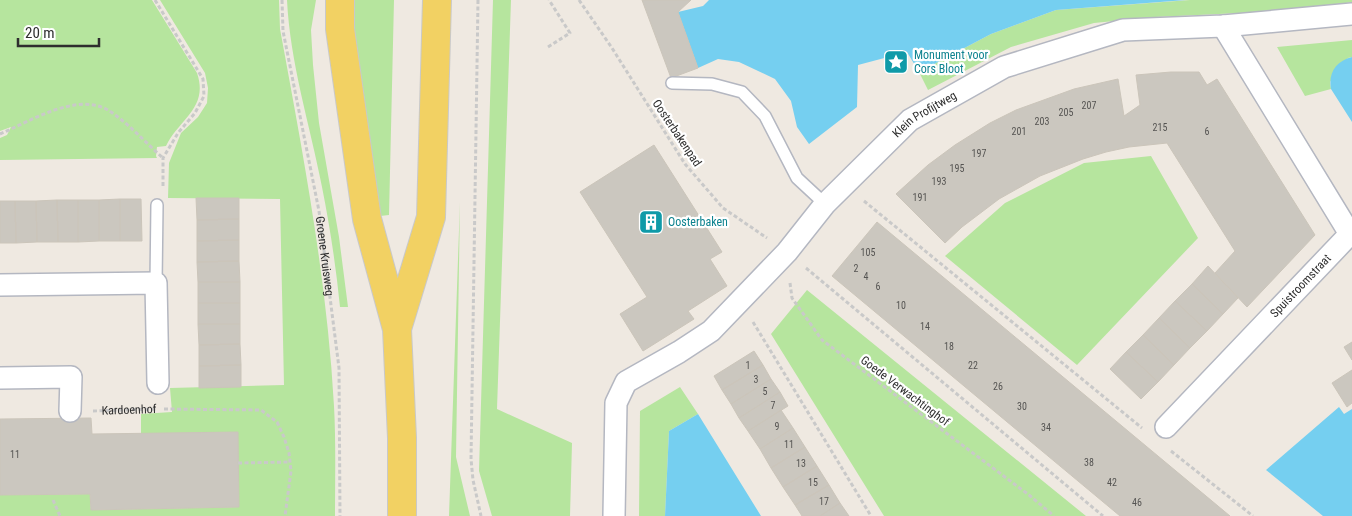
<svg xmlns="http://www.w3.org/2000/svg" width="1352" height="516" font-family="'Roboto Condensed',sans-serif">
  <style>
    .green { fill: #b6e59e }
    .water { fill: #75cff0 }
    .building { fill: #cbc7bf; stroke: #cbc5ba }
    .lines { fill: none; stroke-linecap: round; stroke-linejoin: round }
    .service-casing { stroke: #b4b7c1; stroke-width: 14 }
    .minor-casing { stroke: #b4b7c1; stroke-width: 24 }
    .primary-casing { stroke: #c9c9c9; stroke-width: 30 }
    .path { stroke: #c9c9c9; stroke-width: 3; stroke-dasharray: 4 2.5; stroke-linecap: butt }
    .service { stroke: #fff; stroke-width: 11 }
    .minor { stroke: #fff; stroke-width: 21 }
    .primary { stroke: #f2d163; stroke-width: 28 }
    .labels { text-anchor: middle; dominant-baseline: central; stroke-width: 4.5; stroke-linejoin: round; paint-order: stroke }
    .number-label { font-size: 10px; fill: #555452 }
    .culture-label { font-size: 12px; fill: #0d838f; stroke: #fff; text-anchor: start }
    .street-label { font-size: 12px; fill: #2e2e2e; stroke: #fff }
  </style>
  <rect width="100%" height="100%" fill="#efe9e1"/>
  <path class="green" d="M0 0H152L197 73C209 108 179 119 166 146L157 147 156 156 157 158 0 160V138L7 135 11 127 0 131Z
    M160 0H279L280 29C303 154 327 279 334 406 336 443 335 480 335 516H0V495L90 494 91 510 239 507 237 432 141 434V414L172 412 170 388 284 385 280 199 168 198 169 163 181 133 198 117 207 103 208 88 205 73Z
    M287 0H316L311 30 313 65 319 123 339 237 348 307H340C336 267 330 227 322 187 310 125 290 63 287 0Z
    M353 0H394L389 215 380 216 355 33Z
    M493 0H511L497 409 572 443 570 516H492L479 471Z
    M1190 0H1352V2L1302 10 1155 17 1094 23 1011 47 928 90 919 72 991 34 1056 10Z
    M1352 40V57L1348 58 1330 82 1331 89 1305 96 1277 47Z
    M1151 156 1198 238 1077 365 945 256 1005 203 1084 163Z
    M460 202 456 457 470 516H449Z
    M807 290 1086 516H884L771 334Z
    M680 387 698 414 669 431 665 516H639L640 411Z"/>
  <path class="water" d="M709 0H1186L1056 10 991 34 919 72 907 52 858 65 857 107 809 144 797 127 791 101 775 79 739 62 718 59 698 68 678 12 703 6Z
    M1352 57V122L1331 89C1328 73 1336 61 1352 57Z
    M1339 407 1344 414 1352 409V516H1323L1266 470Z
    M698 414 761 516H665L669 431Z"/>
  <path class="building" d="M642 0H691L678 12 698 68 671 78Z
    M1171 72H1199L1207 85 1217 79 1315 235 1247 307 1215 273 1235 251 1167 143 1129 147 1106 152 1083 159 1040 176 999 199 962 227 945 243 896 194 928 165 955 145 990 123 1016 110 1074 89 1118 79 1124 116 1140 105 1136 75Z
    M654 145 722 252 710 259 727 286 688 311 694 319 643 351 620 314 647 297 580 192Z
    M196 198H239V219L197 220Z
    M120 199V241H99V200Z
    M120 199H141L142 241H120Z
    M57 200 58 242H37L36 201Z
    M57 200H78V242H58Z
    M78 200H99V241L78 242Z
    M0 201H15L16 243H0Z
    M15 201H36L37 242 16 243Z
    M239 219V240L197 241V220Z
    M877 222 1230 516H1120L832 276Z
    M239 240V261L197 262V241Z
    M239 261 240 282H198L197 262Z
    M1208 266 1238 298 1223 314 1192 284Z
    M198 282H240V303H198Z
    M1192 284 1223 314 1207 331 1175 301Z
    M1175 301 1207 331 1190 348 1159 318Z
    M198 303H240V324H198Z
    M1159 318 1190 348 1174 365 1143 335Z
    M198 324H240V344L199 345Z
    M1143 335 1174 365 1158 382 1126 352Z
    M1352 342V360L1344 347Z
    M240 344 241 365 199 366V345Z
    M754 351 763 365 722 390 714 376Z
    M1126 352 1158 382 1141 399 1110 369Z
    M241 365V387L199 388V366Z
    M763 365 771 379 731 404 722 390Z
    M1352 370V403L1347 407 1332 383Z
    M771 379 780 392 739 418 731 404Z
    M780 392 788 406 748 431 739 418Z
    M781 410 793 428 760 449 748 431Z
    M91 418 92 434 238 432 239 507 91 510 90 494 0 495V419Z
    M793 428 805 447 771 468 760 449Z
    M805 447 817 466 783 487 771 468Z
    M817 466 829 485 795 505 783 487Z
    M829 485 840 503 820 516H802L795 505Z
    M840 503 849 516H820Z"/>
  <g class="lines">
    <defs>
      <path id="service" d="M672 83 712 84 742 92 765 116 797 178 825 204
        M156 283 157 205"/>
      <g id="minor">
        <path d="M0 285 156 283 158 383"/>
        <path d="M0 378 71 377 70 411"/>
        <path id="s3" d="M1166 427 1350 234 1223 26"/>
        <path id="s4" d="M614 516 616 403 626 382 679 352 711 331 787 252 825 204 910 120 1004 67 1123 30 1223 26 1352 14"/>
      </g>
      <path id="primary" d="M340 0V29L367 219 397 329 402 438V516
        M397 329 431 217 437 0"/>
    </defs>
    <use href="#service" class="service-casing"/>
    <use href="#minor" class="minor-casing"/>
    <use href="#primary" class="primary-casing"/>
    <g class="path">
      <path d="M155 0 203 79 204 96 195 113 178 133 163 158V188"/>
      <path id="s1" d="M282 0 283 31 319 211 339 368 340 516"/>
      <path d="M478 0 471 459 473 480 481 516"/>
      <path d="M579 0 612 48 685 164 723 208 767 238"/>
      <path d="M548 47 570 33 549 0"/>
      <path d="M0 134C31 121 79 90 111 112 130 125 146 143 163 158"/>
      <path d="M864 201 1142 428"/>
      <path d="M806 268 1103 516"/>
      <path d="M790 283 792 298 822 340 1029 495 1054 516"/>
      <path d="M753 322 871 516"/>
      <path d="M164 409 261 410 277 422 284 437 289 453 291 471 285 516"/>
      <path id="s2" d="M93 411 157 409"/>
      <path d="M1171 451 1253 516"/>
      <path d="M238 463 290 462"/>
      <path d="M53 500 60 516"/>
    </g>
    <use href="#service" class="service"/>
    <use href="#minor" class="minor"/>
    <use href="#primary" class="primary"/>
  </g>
  <defs>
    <symbol id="sight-square" viewBox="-11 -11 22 22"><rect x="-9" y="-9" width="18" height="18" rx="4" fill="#0f9aa8" stroke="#fff"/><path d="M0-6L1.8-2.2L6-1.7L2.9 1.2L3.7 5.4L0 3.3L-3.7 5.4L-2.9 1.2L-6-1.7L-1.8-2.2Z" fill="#fff"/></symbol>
    <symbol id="building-square" viewBox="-11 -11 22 22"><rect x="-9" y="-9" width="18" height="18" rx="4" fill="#0f9aa8" stroke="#fff"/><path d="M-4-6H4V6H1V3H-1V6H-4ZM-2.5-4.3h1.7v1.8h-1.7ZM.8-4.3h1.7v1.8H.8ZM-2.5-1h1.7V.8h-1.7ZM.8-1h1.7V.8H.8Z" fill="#fff"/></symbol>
  </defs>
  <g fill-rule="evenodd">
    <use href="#sight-square" x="882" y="48" width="28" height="28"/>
    <use href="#building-square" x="637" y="208" width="28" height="28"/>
  </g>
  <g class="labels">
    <g class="number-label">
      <text x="1089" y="105">207</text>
      <text x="1066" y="112">205</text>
      <text x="1042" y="121">203</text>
      <text x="1160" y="127">215</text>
      <text x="1019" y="131">201</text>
      <text x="1207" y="131">6</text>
      <text x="979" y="153">197</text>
      <text x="957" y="168">195</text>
      <text x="939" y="181">193</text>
      <text x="920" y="197">191</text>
      <text x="868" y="252">105</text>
      <text x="856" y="268">2</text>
      <text x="866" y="276">4</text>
      <text x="878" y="286">6</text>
      <text x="901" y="305">10</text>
      <text x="925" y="326">14</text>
      <text x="949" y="346">18</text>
      <text x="748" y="365">1</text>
      <text x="973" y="365">22</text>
      <text x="756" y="379">3</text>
      <text x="998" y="386">26</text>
      <text x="765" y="391">5</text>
      <text x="773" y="405">7</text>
      <text x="1022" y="406">30</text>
      <text x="777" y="426">9</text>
      <text x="1046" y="427">34</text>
      <text x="789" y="444">11</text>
      <text x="15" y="454">11</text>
      <text x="1089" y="462">38</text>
      <text x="801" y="463">13</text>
      <text x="813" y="482">15</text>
      <text x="1112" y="482">42</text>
      <text x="824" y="501">17</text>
      <text x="1137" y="502">46</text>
    </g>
    <g class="culture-label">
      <text x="914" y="55">Monument voor<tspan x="914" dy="14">Cors Bloot</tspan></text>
      <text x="668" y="222">Oosterbaken</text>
    </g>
    <g class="street-label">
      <text stroke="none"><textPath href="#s4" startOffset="541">Klein Profijtweg</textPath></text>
      <text transform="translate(677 133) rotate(56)">Oosterbakenpad</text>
      <text stroke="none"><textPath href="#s1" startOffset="260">Groene Kruisweg</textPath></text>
      <text stroke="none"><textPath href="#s3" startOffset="195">Spuistroomstraat</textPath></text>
      <text transform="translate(905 391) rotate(37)">Goede Verwachtinghof</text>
      <text stroke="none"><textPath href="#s2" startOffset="36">Kardoenhof</textPath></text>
    </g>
  </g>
  <path d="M18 38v8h81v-8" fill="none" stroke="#2e2e2e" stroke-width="2.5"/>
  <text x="25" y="38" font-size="15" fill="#2e2e2e" stroke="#ffffff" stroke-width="4" paint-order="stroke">20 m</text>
</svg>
